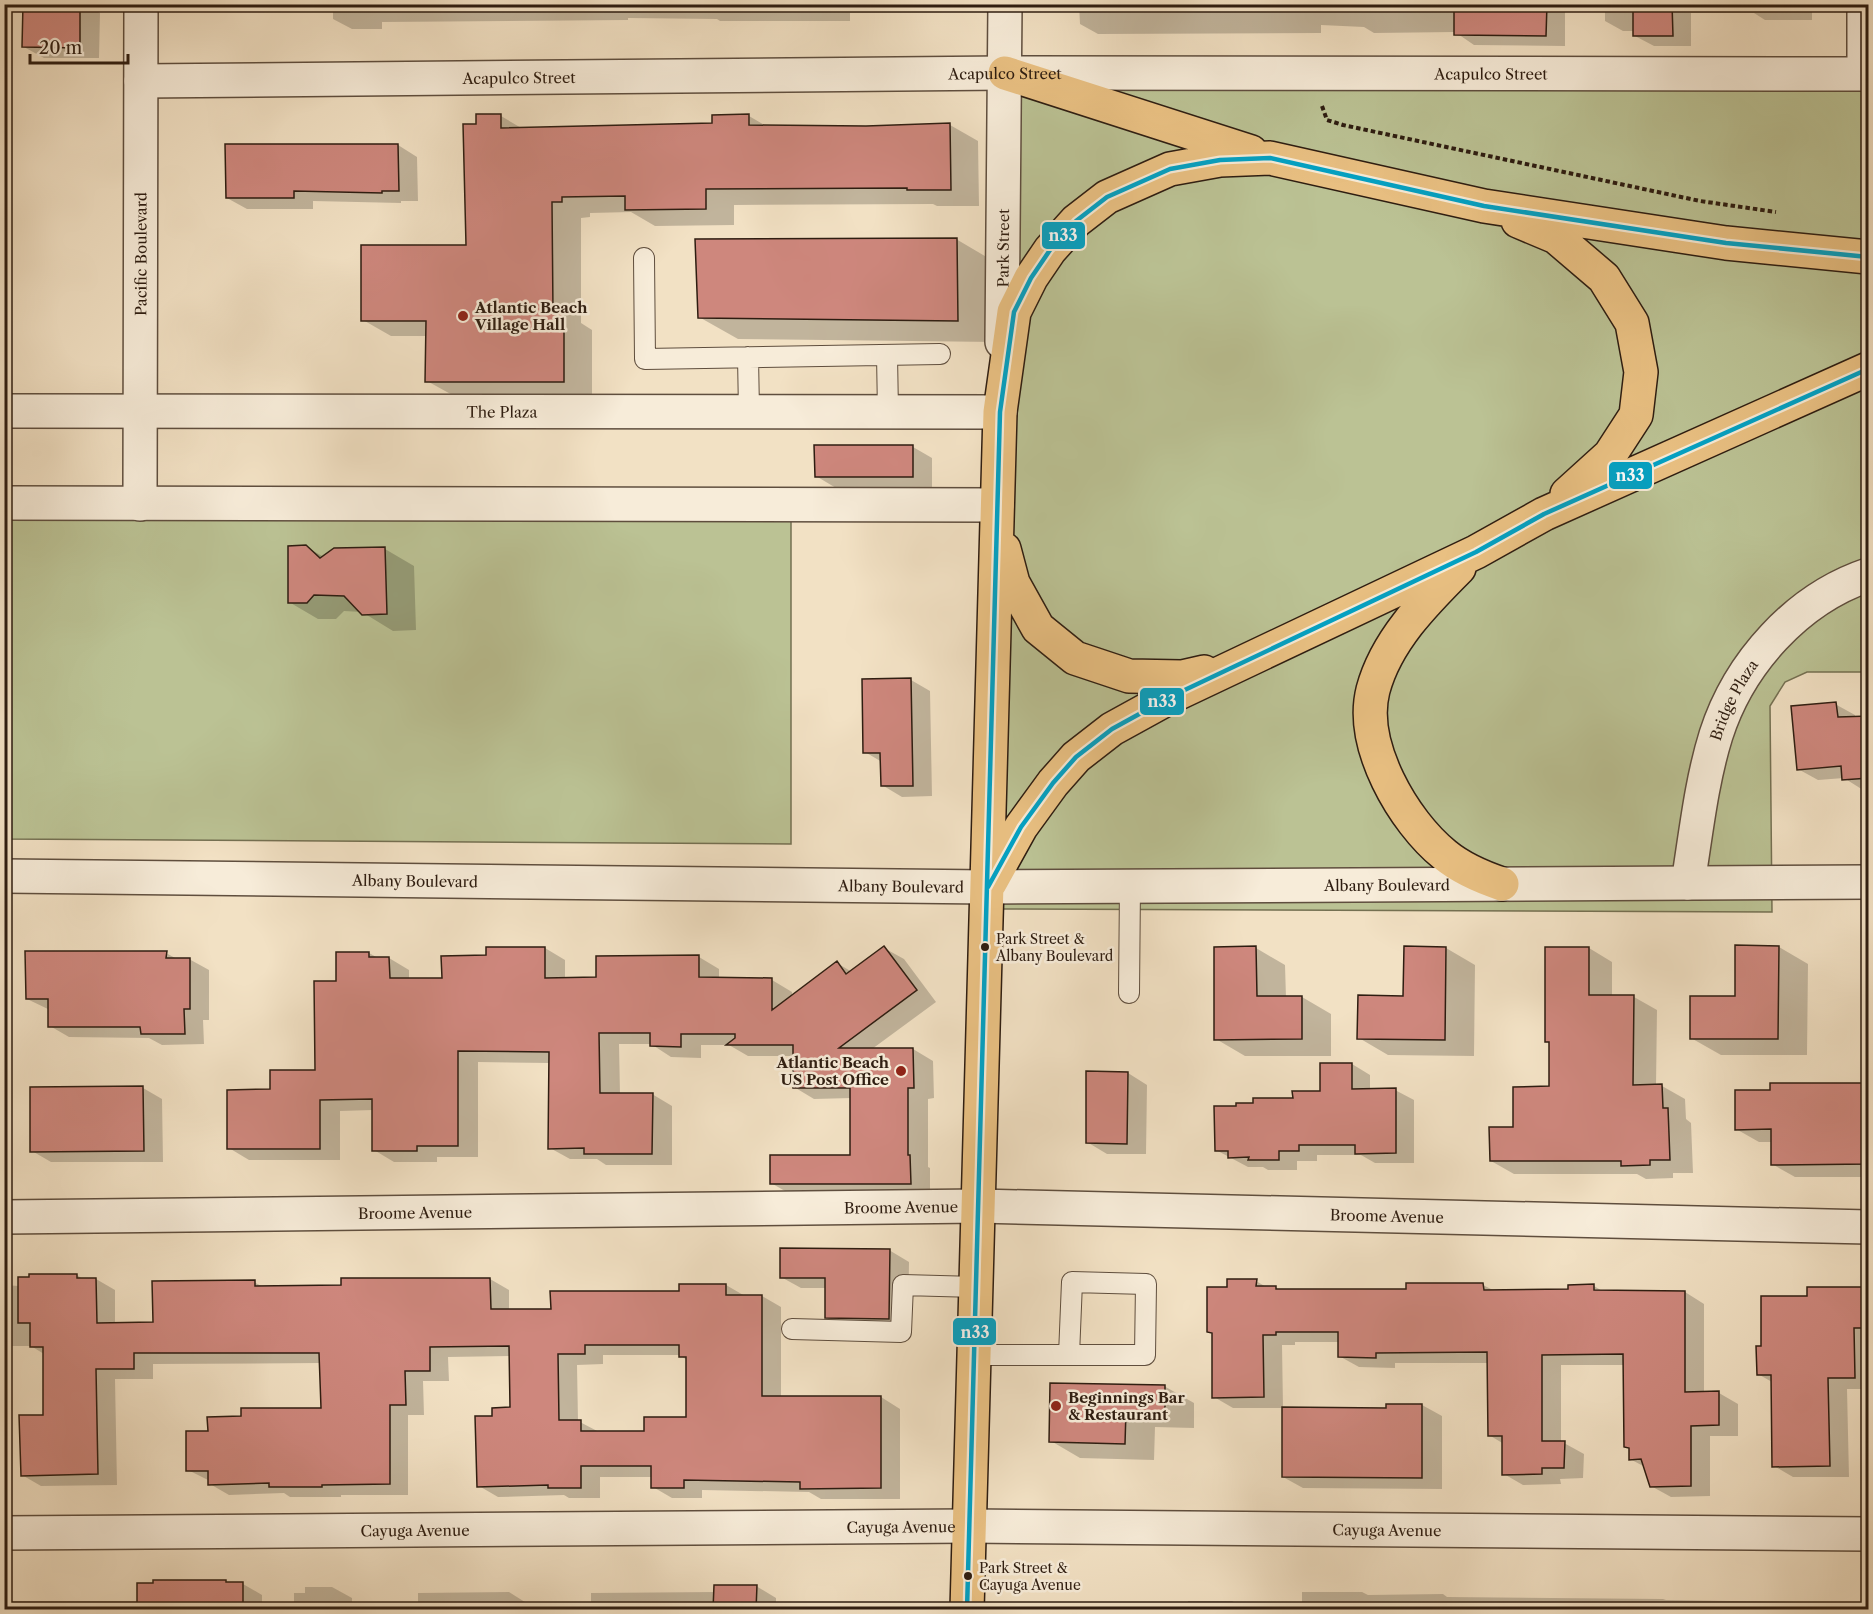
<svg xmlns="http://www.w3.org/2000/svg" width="1873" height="1614" font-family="'Libre Caslon Text',serif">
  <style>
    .green { fill: #bbc294; stroke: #747052; stroke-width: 1.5 }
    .shadow { fill: #0003; fill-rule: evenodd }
    .building { fill: #ce877d; stroke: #2e1d11; stroke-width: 1.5; fill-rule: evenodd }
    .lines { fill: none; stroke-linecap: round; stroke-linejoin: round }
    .lane-casing { stroke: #5f4e3e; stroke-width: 22 }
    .street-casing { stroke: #5f4e3e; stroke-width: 36 }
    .highway-casing { stroke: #2e1d11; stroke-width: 36 }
    .path { stroke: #2e1d11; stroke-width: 4; stroke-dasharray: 4.5 3; stroke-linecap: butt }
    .lane { stroke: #f7ecd9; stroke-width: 20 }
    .street { stroke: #f7ecd9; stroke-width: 33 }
    .highway { stroke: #e9c082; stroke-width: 33 }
    .bus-1-casing { stroke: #f7ecd9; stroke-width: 9 }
    .bus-1 { stroke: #02a2c5; stroke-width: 4.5 }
    .poi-dot { fill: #8f2418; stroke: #f7ecd9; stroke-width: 2 }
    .bus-dot { fill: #2e1d11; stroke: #f7ecd9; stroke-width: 2 }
    .labels { text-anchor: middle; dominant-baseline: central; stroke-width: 5; stroke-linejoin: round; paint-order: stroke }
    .bus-label { font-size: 14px; fill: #2e1d11; stroke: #f7ecd9; text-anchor: start }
    .street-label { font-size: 15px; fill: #2e1d11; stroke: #f7ecd9 }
    .poi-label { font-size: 15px; font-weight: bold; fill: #2e1d11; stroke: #f7ecd9; text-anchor: start }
    .line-badge { stroke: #f7ecd9; stroke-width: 2 }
    .badge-label { font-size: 16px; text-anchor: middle; font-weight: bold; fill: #fff }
  </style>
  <rect width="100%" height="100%" fill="#f2e1c4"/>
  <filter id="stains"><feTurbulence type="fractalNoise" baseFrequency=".00333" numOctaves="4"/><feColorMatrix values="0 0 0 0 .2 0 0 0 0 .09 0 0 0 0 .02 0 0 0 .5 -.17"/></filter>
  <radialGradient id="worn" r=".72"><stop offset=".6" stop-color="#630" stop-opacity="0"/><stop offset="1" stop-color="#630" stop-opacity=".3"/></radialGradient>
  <path class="green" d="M1005 73 1868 74V672H1807L1785 682 1770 706 1772 912 995 909Z
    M791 517V844L5 839V519Z"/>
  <path class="shadow" d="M24 4H84L100 13 99 58H44L24 47Z
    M226 4H301V10L237 11Z
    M333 4H948V12L850 13V21H720L717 19 628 18V20L382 22V29H352L333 19Z
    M1079 4H1565V46L1474 45 1455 32 1374 33 1364 27 1321 25V33L1098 34 1080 24Z
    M1605 4H1812V20H1765L1754 13H1691V46H1654L1635 36V31H1623L1605 21Z
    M501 116 523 129 714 124 749 116 768 127 866 128 950 125 978 141 979 206H937L933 204 734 205V225L655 226 631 212 590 213V217L581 218V323L592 330V397H456L427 381V336H391L363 320 467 247 477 125Z
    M398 145 417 157 418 201H401V203L313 201V209H247L227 198Z
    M956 239 995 262 996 342 738 339 699 317Z
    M913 447 932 458V487L836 488 816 476Z
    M306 547 324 557 385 549 414 566 416 630 393 631 362 612 344 611 336 619H318L289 602Z
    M911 680 930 691 932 796 902 797 882 785V762L865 752Z
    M1835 704 1855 715V718L1868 717V790H1863L1844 778 1818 780 1798 769Z
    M1779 947 1808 964 1807 1055H1721L1691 1038 1737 998Z
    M545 948 565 960V979L598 978 699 957 719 969V979L772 980 792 992V997L837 963 852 972 884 948 904 959 936 1002 872 1049H913L933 1061 934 1098 928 1099V1167L930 1168V1195H792L771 1183 851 1156 852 1098 814 1099 794 1087V1056H748L729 1045H701V1058L671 1057 651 1044H619L620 1094H652L672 1106V1165H606L597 1159H570L550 1148V1063L478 1062V1157H437V1162H394L374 1150 373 1110 340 1111V1160H249L229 1148 271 1091 316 1071 338 983 369 953 378 958H389L409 970V980L444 979 488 957Z
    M1215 948H1256L1285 965 1286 998 1302 997 1331 1014V1056H1245L1216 1039Z
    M1446 948 1475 965 1474 1056 1388 1055 1359 1038 1405 998Z
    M1589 948 1612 962V996L1634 997 1657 1010 1656 1086H1662L1685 1099 1686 1119 1691 1123 1693 1173H1673V1178L1646 1179 1637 1174H1514L1491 1161 1515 1129 1550 1088V1043L1546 1041Z
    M166 953 177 959H189L209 970V1020H203L204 1044 162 1045 149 1038 69 1037 50 1026V1010L27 999Z
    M1352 1064 1370 1075V1090H1395L1414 1100V1163H1375L1361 1155H1317V1161H1297V1170H1268L1263 1167H1248L1216 1150 1237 1108 1322 1093Z
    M1128 1073 1147 1085 1146 1154H1107L1087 1142Z
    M1868 1085V1177H1795L1772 1164 1773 1142H1759L1736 1129 1771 1091Z
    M143 1088 162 1099 163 1162H51L32 1151Z
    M889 1250 909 1262 908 1330 846 1328 826 1317V1288H801L781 1277Z
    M77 1275 84 1280 96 1279 115 1290V1324H154L254 1282 263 1287 342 1286 490 1279 509 1290V1310H552L726 1285 745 1296H762L781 1307V1397H881L900 1409V1499H821L809 1492 702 1490V1498H672L653 1487V1477H600V1498H569L564 1495 498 1497 479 1486 494 1418 511 1409 510 1356 448 1357 449 1381H423L424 1415H408V1495H341V1497H290L284 1493 229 1495 210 1484V1481L188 1470 209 1432 242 1418 322 1410 321 1363 153 1364V1379H115L117 1485 41 1486 22 1475 45 1417 44 1354 31 1346H4V1285L19 1286ZM603 1355H680L688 1361 687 1418 646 1433H601L578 1421 577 1365 603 1364Z
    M1256 1281 1268 1288H1276L1280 1290 1408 1291 1483 1285 1495 1291H1569L1594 1286 1604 1292H1685L1704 1304V1393H1719L1738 1404V1436H1710V1496L1671 1497 1651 1486 1645 1467 1630 1459V1449L1625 1447 1624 1365H1561V1443H1564L1584 1454 1583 1478 1560 1479 1561 1484 1523 1485 1504 1474V1444L1489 1435V1363H1395V1368L1359 1367 1339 1356 1340 1342H1295V1345H1282L1283 1408H1233L1214 1397V1334L1209 1332 1229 1288Z
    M1868 1288V1389H1847L1849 1477H1793L1774 1466 1772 1382 1758 1374 1763 1347Z
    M1164 1386 1194 1403V1428L1155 1427 1154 1460 1080 1458 1051 1441Z
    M1422 1405 1442 1416V1489L1303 1488 1283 1477 1387 1409Z
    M226 1582 243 1584 262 1595V1610H4V1601H138Z
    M756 1586 776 1598V1609L847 1610H591V1593L715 1592Z
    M305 1587H332L352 1598V1610H294V1593H305Z
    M509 1592 528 1604V1610H418V1593Z
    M1302 1592H1362L1368 1595 1443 1594 1447 1597 1663 1599 1666 1600 1795 1602 1808 1610H1302Z
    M1188 1601H1232L1246 1610H1068V1604L1188 1605Z"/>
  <path class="building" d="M23 4H80V48L22 47Z
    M1454 4H1547L1546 36 1454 35Z
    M1633 4H1672L1673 36H1633Z
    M476 114H501V128L712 123V115L749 114V125L866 126 950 123 951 190H907V188L706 189V209L625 210V196L562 197V202H552L553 312H564V382H425L426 321H361V245H466L463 124H476Z
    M225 144H398L399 191H382V193L294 191V198H226Z
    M957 238 958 321 698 318 695 239Z
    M814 445H913V477H815Z
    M306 545 320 558 334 548 385 547 387 614 362 615 344 596 314 595 307 603H288V546Z
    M911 678 913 786H881L880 753H863L862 679Z
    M1836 702 1838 717 1869 716V778L1842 780 1841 766 1797 770 1791 706Z
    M1735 945 1779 946 1778 1039H1690V996H1735Z
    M884 946 917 990 839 1048H913L914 1088H908V1155H910L911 1184H770V1155H850V1088H793V1045H726L735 1038V1034H681V1047L650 1046V1033H599L600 1093H653L652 1154H584V1148L548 1149 549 1052 458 1051V1146H417V1151H372V1099L320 1100V1149H227V1090L270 1089V1070H315L314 981H336V952H369V957H389L390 978H442L441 956 486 955V947H545V978L596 977V956L699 955V977L772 978V1010L837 961 846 974Z
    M1256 946 1257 996H1302V1039L1214 1040V947Z
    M1404 946 1446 947 1445 1040 1357 1039 1358 995 1403 996Z
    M1545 947H1589V995H1634L1633 1085 1662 1084 1663 1108H1668L1670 1160H1650V1165L1621 1166V1161H1490L1489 1127H1513V1087L1549 1086V1042H1545Z
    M25 951H167L166 958H190V1009H184L185 1034H141L140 1027H48V999H26Z
    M1320 1063H1352V1089L1396 1088V1153L1355 1154V1145H1299V1151H1279V1160H1248L1249 1157 1228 1158V1151H1215L1214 1106H1236V1103H1253V1098H1293L1292 1091H1320Z
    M1086 1071 1128 1072 1127 1144 1086 1143Z
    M1770 1083H1869V1164L1771 1165V1129L1735 1130V1090H1770Z
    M143 1086 144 1151 30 1152V1087Z
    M780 1248 890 1249 889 1319 825 1318V1278H780Z
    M29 1274H77V1278H96L97 1323 153 1322 152 1281 255 1280V1286L341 1285V1278H490L491 1309H551L550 1291H679V1284H726V1295H762V1396H881V1488L800 1489V1482L684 1480V1488H651V1466H581V1488H548V1485L477 1487 475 1416H492V1408L510 1407 509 1346 430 1347V1371H405L406 1405H390V1484L322 1485V1487H269V1483L208 1485V1471H186V1431H208L207 1417 241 1416V1408H321L319 1353H134V1369H96L98 1474 21 1476 19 1415H43V1347H30V1323H18V1277H29ZM585 1345H679V1357H686V1417H644V1431H581V1420H559L558 1354H585Z
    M1227 1279H1257L1256 1286H1276V1289H1406V1283H1483L1484 1290 1568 1289V1285L1594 1284V1290L1685 1291V1392L1719 1391V1425L1691 1426V1486L1650 1487 1641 1459 1629 1460V1448L1624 1447 1623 1354 1542 1355V1441H1565L1564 1468H1542V1474L1502 1475V1436H1488L1487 1352 1376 1353V1358L1338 1357V1332H1276V1335H1263L1264 1397 1212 1398V1333L1207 1332V1287H1227Z
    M1807 1287H1869V1328H1854L1855 1378H1828L1830 1466 1772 1467 1771 1375H1757L1756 1346H1761V1296H1807Z
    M1050 1383 1165 1385V1412L1126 1411 1125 1444 1049 1442Z
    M1386 1404H1422V1478L1282 1477V1407L1386 1408Z
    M153 1580H226V1582H243V1610H137V1583H153Z
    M714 1585H757L756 1610H713Z"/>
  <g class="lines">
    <defs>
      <path id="lane" d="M644 258 645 359 940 354
        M887 355 888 412
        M748 357 749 411
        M1129 993 1130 886
        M792 1329 901 1332 903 1285 976 1287
        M975 1355H1145L1146 1284 1072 1282 1069 1355"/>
      <g id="street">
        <path d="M1864 74V4"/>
        <path id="s1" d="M141 81 1005 73 1868 74"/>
        <path id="s2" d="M1002 342 1005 4"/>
        <path id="s3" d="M4 411 1000 412"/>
        <path d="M4 503 997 505"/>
        <path id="s4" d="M140 504 141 4"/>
        <path id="s5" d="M4 876 988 887 1868 882"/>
        <path id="s6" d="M1688 883C1696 834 1701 783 1716 735 1739 663 1797 599 1868 575"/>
        <path id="s7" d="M4 1217 979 1206 1868 1227"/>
        <path id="s8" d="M4 1533 970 1526 1868 1534"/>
      </g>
      <path id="highway" d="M1005 73 1251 152
        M1518 221 1556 237 1604 278 1632 323 1641 372 1636 415 1610 455 1567 494
        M1004 549 1013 583 1038 628 1075 658 1129 676 1182 677 1204 672
        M1459 568C1424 603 1386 641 1373 690 1359 745 1403 821 1445 855 1462 869 1481 877 1502 884
        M990 883 1021 827 1053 783 1076 757 1112 729 1172 696 1476 552 1544 514 1868 369
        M967 1610 1000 412 1014 312 1031 278 1050 250 1076 221 1107 197 1170 169 1220 160 1270 158 1484 206 1726 243 1868 257"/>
    </defs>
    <use href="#lane" class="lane-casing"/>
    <use href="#street" class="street-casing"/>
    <use href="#highway" class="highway-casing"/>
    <path class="path" d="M1322 106 1327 120 1343 125 1700 201 1776 212"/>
    <use href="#lane" class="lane"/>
    <use href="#street" class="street"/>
    <use href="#highway" class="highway"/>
    <defs>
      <path id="bus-1" d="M988 887 1021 827 1053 783 1076 757 1112 729 1172 696 1476 552 1544 514 1868 369
        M967 1610 1000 412 1014 312 1031 278 1050 250 1076 221 1107 197 1170 169 1220 160 1270 158 1484 206 1726 243 1868 257"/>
    </defs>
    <use href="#bus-1" class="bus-1-casing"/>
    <use href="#bus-1" class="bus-1"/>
  </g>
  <g class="poi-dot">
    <circle cx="463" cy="316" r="6"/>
    <circle cx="901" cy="1071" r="6"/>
    <circle cx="1056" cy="1406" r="6"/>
  </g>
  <g class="bus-dot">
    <circle cx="985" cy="947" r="5"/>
    <circle cx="968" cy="1576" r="5"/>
  </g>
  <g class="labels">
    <g class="bus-label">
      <text x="996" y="939">Park Street &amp;<tspan x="996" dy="17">Albany Boulevard</tspan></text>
      <text x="979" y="1568">Park Street &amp;<tspan x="979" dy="17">Cayuga Avenue</tspan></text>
    </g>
    <g class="street-label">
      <text stroke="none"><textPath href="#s1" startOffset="864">Acapulco Street</textPath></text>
      <text stroke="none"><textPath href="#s1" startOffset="1350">Acapulco Street</textPath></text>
      <text stroke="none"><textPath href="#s1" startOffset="378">Acapulco Street</textPath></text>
      <text stroke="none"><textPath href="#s2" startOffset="94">Park Street</textPath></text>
      <text stroke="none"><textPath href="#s4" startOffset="250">Pacific Boulevard</textPath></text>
      <text stroke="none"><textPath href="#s3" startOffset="498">The Plaza</textPath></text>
      <text stroke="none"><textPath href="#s6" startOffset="190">Bridge Plaza</textPath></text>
      <text stroke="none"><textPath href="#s5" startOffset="411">Albany Boulevard</textPath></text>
      <text stroke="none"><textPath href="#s5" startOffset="1383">Albany Boulevard</textPath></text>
      <text stroke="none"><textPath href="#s5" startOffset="897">Albany Boulevard</textPath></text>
      <text stroke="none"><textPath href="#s7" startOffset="897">Broome Avenue</textPath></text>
      <text stroke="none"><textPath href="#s7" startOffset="411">Broome Avenue</textPath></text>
      <text stroke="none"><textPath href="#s7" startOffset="1383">Broome Avenue</textPath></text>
      <text stroke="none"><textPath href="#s8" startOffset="897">Cayuga Avenue</textPath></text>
      <text stroke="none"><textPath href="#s8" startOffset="411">Cayuga Avenue</textPath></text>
      <text stroke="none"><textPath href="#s8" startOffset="1383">Cayuga Avenue</textPath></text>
    </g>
    <g class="poi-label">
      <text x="475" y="307">Atlantic Beach<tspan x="475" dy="17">Village Hall</tspan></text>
      <text x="889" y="1062" text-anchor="end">Atlantic Beach<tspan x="889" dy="17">US Post Office</tspan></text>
      <text x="1068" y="1397">Beginnings Bar<tspan x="1068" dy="17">&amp; Restaurant</tspan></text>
    </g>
  </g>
  <g class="line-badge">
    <rect x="1041" y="221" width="45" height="29" rx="6" fill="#02a2c5"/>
    <rect x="1608" y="461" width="45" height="29" rx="6" fill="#02a2c5"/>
    <rect x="1139" y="687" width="46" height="29" rx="6" fill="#02a2c5"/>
    <rect x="952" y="1317" width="45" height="29" rx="6" fill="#02a2c5"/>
  </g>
  <g class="badge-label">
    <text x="1063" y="241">n33</text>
    <text x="1630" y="481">n33</text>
    <text x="1162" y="707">n33</text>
    <text x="975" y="1338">n33</text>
  </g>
  <rect width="1873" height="1614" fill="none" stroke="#f2e1c4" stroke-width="24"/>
  <rect x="6" y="6" width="1861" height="1602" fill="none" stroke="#2e1d11" stroke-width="3"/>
  <rect x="12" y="12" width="1849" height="1590" fill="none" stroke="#2e1d11" stroke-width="1.5"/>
  <path d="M30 54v9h98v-9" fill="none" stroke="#2e1d11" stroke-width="3"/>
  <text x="39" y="54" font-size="18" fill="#2e1d11" stroke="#f7ecd9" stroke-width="4.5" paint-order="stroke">20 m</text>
  <rect width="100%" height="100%" filter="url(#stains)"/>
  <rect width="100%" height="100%" fill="url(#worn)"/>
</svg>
